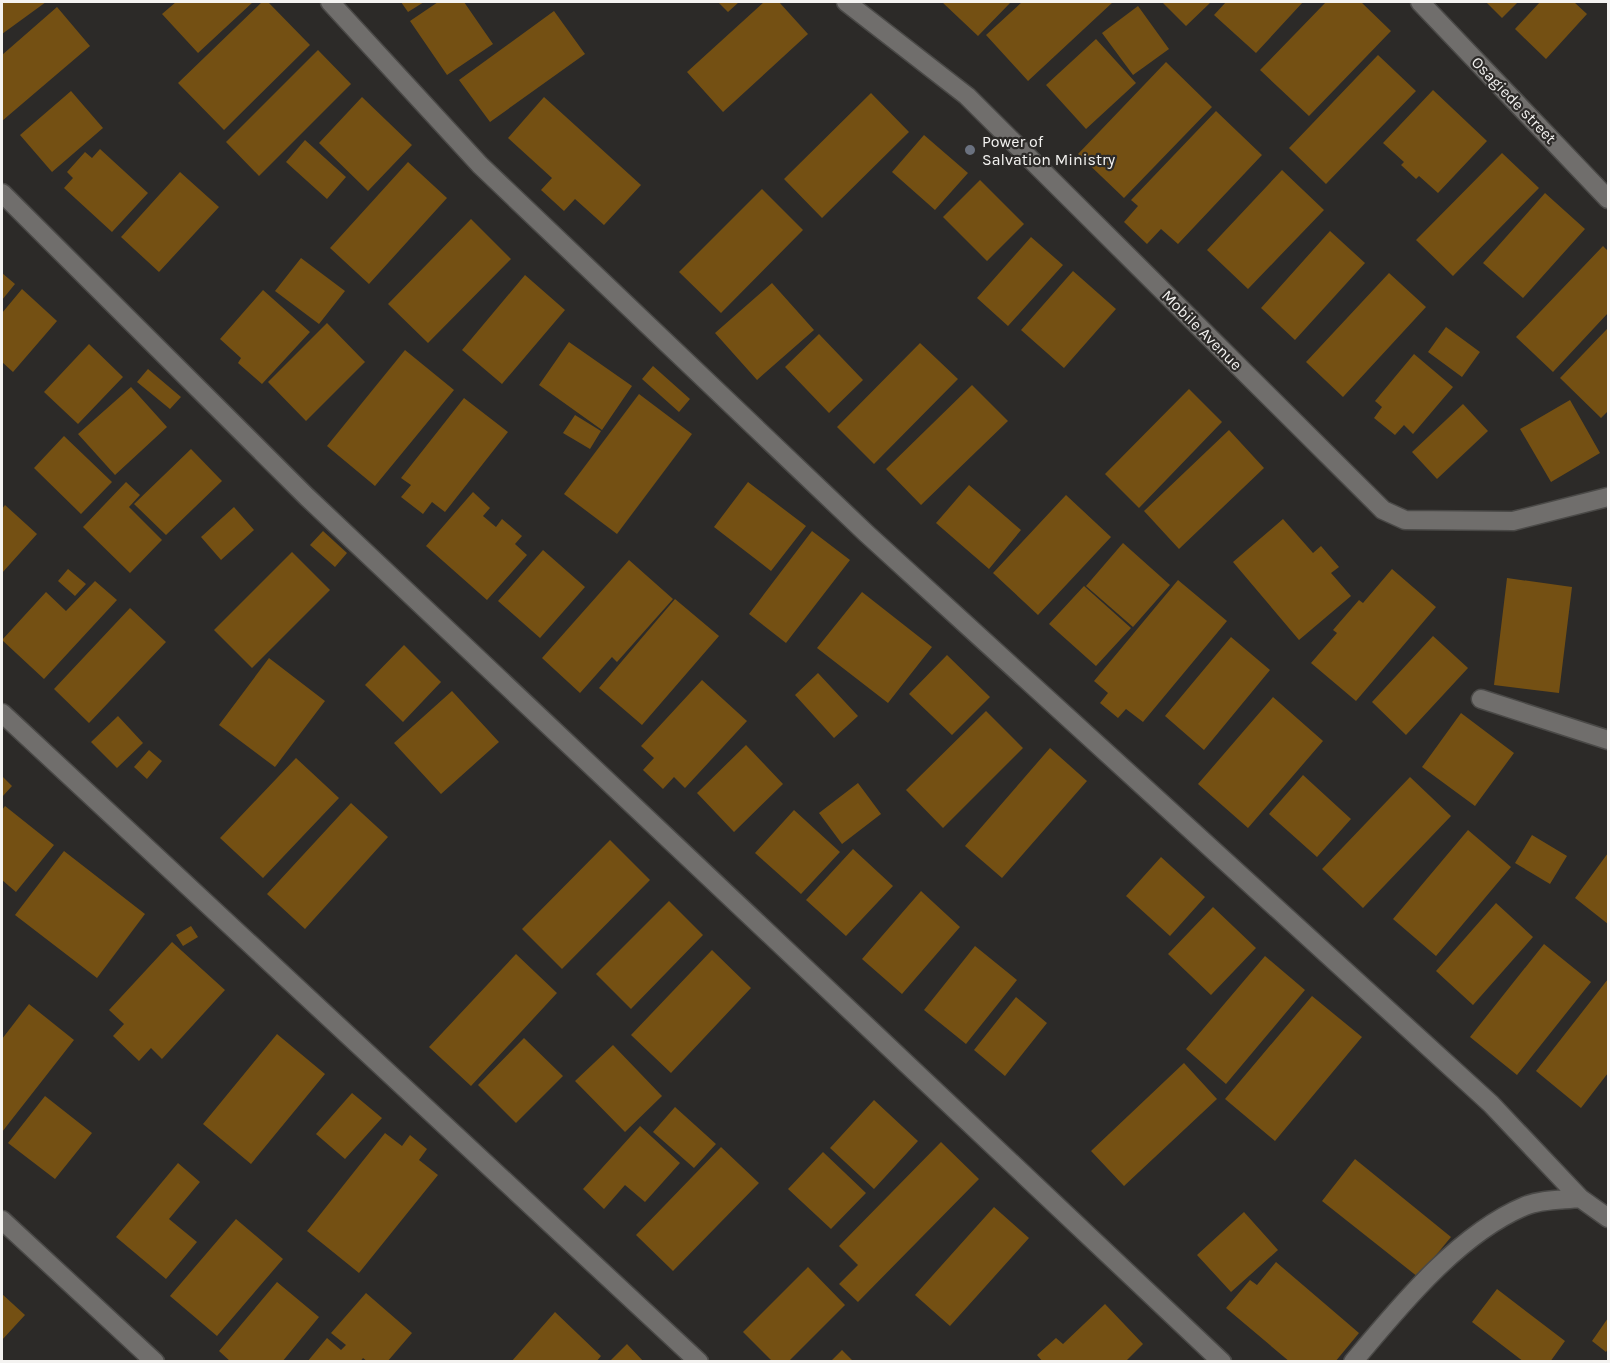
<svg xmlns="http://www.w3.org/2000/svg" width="1610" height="1363" font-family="Karla,sans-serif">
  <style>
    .building { fill: #745013 }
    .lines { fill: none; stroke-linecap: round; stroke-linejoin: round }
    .street-casing { stroke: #4a4947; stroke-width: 21 }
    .street { stroke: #706e6c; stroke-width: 18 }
    .worship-dot { fill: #6b7280; stroke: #2c2a28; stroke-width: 2 }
    .labels { text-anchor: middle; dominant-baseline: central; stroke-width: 4.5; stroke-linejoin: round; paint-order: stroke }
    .street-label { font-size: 16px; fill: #f4f3f1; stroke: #2c2a28 }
    .poi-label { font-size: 16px; fill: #f4f3f1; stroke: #2c2a28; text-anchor: start }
  </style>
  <rect width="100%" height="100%" fill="#2c2a28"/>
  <path class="building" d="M2 2H46L2 34Z
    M176 2H253L198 53 162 14Z
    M262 2H268L310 45 224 130 178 83Z
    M401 2H424L408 12Z
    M438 2H464L493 44 447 75 410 21Z
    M718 2H739L728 12Z
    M764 2H779L808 34 723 112 687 72Z
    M942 2H1011L978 36Z
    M1022 2H1113L1028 81 986 35Z
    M1162 2H1211L1186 26Z
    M1226 2H1303L1256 53 1214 15Z
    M1326 2H1361L1391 31 1309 116 1260 70Z
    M1486 2H1518L1502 18Z
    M1540 2H1574L1587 14 1546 59 1515 29Z
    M1138 6 1169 49 1133 75 1102 33Z
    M57 7 90 46 2 121V55Z
    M554 11 585 54 490 122 459 80Z
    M1096 39 1136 83 1086 129 1046 85Z
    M318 50 351 84 259 176 226 142Z
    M1378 55 1416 91 1326 184 1289 148Z
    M1166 62 1212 107 1124 198 1078 154Z
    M1433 90 1487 141 1438 193 1419 176 1416 179 1401 165 1404 162 1383 143Z
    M71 91 103 128 52 172 20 135Z
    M871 93 909 132 822 218 784 179Z
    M362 97 412 145 368 191 319 143Z
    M544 97 641 185 604 225 575 199 564 211 541 190 552 178 508 138Z
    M1216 111 1262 155 1178 244 1161 229 1147 244 1124 222 1138 206 1131 200Z
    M924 135 968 173 935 210 892 172Z
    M305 140 346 177 327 199 286 162Z
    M100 149 148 193 112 232 64 188 73 178 67 172 85 152 92 158Z
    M1502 153 1539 188 1453 276 1416 240Z
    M408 162 447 198 369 284 330 248Z
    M1282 170 1324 210 1248 289 1207 250Z
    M180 172 219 207 159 272 121 237Z
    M980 180 1024 224 987 261 943 217Z
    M762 189 803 230 721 313 679 272Z
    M1545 193 1585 229 1523 298 1483 263Z
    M471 219 511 259 428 343 388 304Z
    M1330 231 1365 263 1295 340 1261 308Z
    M1031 237 1063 265 1008 326 977 298Z
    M1603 246 1608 251V313L1553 372 1516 337Z
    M301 258 345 291 319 324 275 291Z
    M1073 271 1116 309 1064 368 1021 330Z
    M2 273 15 284 2 300Z
    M1389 273 1426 307 1343 397 1306 362Z
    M525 275 565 310 502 384 462 350Z
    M772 283 814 330 757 380 715 333Z
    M22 289 57 321 13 372 2 362V313Z
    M263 290 310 332 262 384 238 363 241 358 220 339Z
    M327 323 365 362 306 421 268 382Z
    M1446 327 1480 352 1462 377 1428 352Z
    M1608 328V411L1601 418 1560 378Z
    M819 334 863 380 829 413 785 367Z
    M569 342 632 386 602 430 539 385Z
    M920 343 958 379 874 464 837 427Z
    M89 344 123 377 78 424 44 392Z
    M405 350 454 390 375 486 327 446Z
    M1414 354 1453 387 1413 434 1404 425 1395 435 1374 418 1382 407 1375 401Z
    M653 366 690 399 679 412 642 379Z
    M148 369 181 397 170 409 137 382Z
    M972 385 1008 421 921 505 886 469Z
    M131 387 167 427 115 475 78 434Z
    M1189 389 1222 422 1139 508 1105 474Z
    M639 394 692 434 617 534 564 494Z
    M464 398 508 432 445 512 432 502 423 514 401 497 411 485 401 478Z
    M1570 400 1600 453 1551 482 1520 429Z
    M1463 404 1488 431 1437 479 1412 452Z
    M575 415 601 431 590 449 563 433Z
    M1229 430 1264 468 1179 549 1144 511Z
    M64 436 112 482 81 514 34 468Z
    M191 449 222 481 166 535 134 504Z
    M126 482 140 495 129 507 162 540 130 573 83 527Z
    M748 482 806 526 771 571 714 527Z
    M969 485 1021 530 989 569 936 523Z
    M473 492 490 508 483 516 496 527 502 519 522 536 515 544 527 555 487 600 426 546Z
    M1066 495 1111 537 1038 615 993 573Z
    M5 505 37 534 2 573V509Z
    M234 507 254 530 221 560 201 537Z
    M1283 519 1313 553 1321 546 1339 567 1331 573 1351 596 1299 640 1233 562Z
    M323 531 347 553 335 567 310 545Z
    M812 531 850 560 786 643 749 614Z
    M1123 543 1170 585 1133 627 1086 586Z
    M543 550 585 587 540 638 498 601Z
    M292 552 330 590 252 668 214 630Z
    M629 560 673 599 617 662 612 657 580 693 542 658Z
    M68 569 86 584 75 596 58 581Z
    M1392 569 1436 607 1356 701 1311 663 1337 633 1333 630 1359 600 1363 603Z
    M1507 578 1572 587 1559 693 1494 685Z
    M1178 580 1227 621 1143 722 1126 709 1118 718 1100 703 1108 693 1094 681Z
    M95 581 117 600 44 679 2 640 46 592 66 611Z
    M1084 586 1131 628 1096 666 1049 624Z
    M862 592 932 647 888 703 817 648Z
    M675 599 719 636 642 725 599 688Z
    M130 608 166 642 89 723 54 689Z
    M1433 636 1468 668 1406 735 1372 702Z
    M1231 637 1270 670 1204 750 1165 716Z
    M404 645 441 682 403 722 365 685Z
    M947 655 990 697 952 735 909 694Z
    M269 658 325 701 275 767 219 725Z
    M818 673 858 716 834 738 795 695Z
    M702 680 747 721 685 788 674 777 663 789 643 770 654 758 641 746Z
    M452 691 499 742 441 794 394 743Z
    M1273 697 1323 741 1248 828 1198 784Z
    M986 711 1023 748 943 828 906 790Z
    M1461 713 1514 753 1475 806 1422 767Z
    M118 716 143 743 117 768 91 742Z
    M746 745 783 784 734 832 697 793Z
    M1050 748 1087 781 1002 878 965 846Z
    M149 750 162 761 147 779 134 767Z
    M296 758 339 798 263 878 220 838Z
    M1303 775 1351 819 1317 857 1269 814Z
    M2 776 12 786 2 797Z
    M1410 777 1451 816 1363 908 1322 869Z
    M858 783 881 814 842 844 819 813Z
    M351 803 388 837 305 929 267 894Z
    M5 806 54 845 16 892 2 880V810Z
    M794 810 840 852 801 894 755 853Z
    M1468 830 1511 867 1436 956 1393 919Z
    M1532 835 1567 856 1550 884 1515 863Z
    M610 840 650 880 562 969 522 929Z
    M853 849 893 886 846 936 806 900Z
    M64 851 145 914 97 978 15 915Z
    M1608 853V924L1575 898Z
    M1161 857 1205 897 1170 936 1126 896Z
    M921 891 960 927 902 994 862 959Z
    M669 901 703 935 631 1009 596 974Z
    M1496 903 1533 937 1473 1005 1436 971Z
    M1213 907 1256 948 1211 995 1168 954Z
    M191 926 198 937 183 946 176 935Z
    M172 942 225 990 162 1059 151 1048 139 1061 113 1036 124 1024 109 1010Z
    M1544 944 1591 982 1517 1075 1470 1037Z
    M975 946 1017 980 966 1044 924 1010Z
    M712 950 751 988 671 1073 631 1035Z
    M516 954 557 993 471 1086 429 1047Z
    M1265 956 1305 990 1226 1084 1186 1049Z
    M1608 979V1073L1581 1108 1536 1071Z
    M1312 996 1362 1037 1275 1141 1225 1099Z
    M1016 997 1047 1023 1005 1076 974 1050Z
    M29 1004 74 1040 2 1132V1039Z
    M277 1034 325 1074 251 1164 203 1124Z
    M524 1038 563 1076 516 1123 478 1085Z
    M613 1045 662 1096 625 1132 575 1081Z
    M1184 1063 1217 1099 1124 1186 1091 1151Z
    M352 1093 382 1118 345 1159 316 1134Z
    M45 1096 92 1133 55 1179 8 1143Z
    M874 1100 918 1141 874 1189 830 1148Z
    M675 1107 716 1144 694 1168 653 1132Z
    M640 1126 680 1163 645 1202 625 1185 604 1209 583 1189Z
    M385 1133 402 1146 410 1135 427 1149 419 1160 438 1175 359 1273 307 1231Z
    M941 1142 979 1179 858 1302 839 1284 858 1265 839 1246Z
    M721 1147 759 1183 673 1271 636 1235Z
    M823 1152 866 1193 831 1229 788 1189Z
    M1355 1159 1451 1237 1418 1277 1322 1201Z
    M178 1163 200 1182 169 1219 197 1242 166 1279 116 1237Z
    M994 1207 1029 1238 950 1326 915 1295Z
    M1244 1212 1278 1250 1231 1292 1197 1255Z
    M236 1219 283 1259 217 1336 170 1296Z
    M1276 1262 1359 1333 1335 1362H1290L1226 1308 1250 1280 1257 1285Z
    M808 1267 845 1305 788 1362H773L743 1332Z
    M277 1282 319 1317 282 1362H231L219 1351Z
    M1497 1289 1565 1341 1550 1362H1524L1472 1322Z
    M366 1293 412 1333 387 1362H368L363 1358 360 1362H307L327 1338 341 1350 346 1345 331 1333Z
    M2 1294 25 1315 2 1340Z
    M1105 1304 1143 1344 1125 1362H1043L1037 1355 1056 1338 1063 1344Z
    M555 1312 601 1356 596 1362H511Z
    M1608 1318V1349L1606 1352 1592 1341Z
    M627 1344 644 1362H609Z
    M842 1350 854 1362H830Z"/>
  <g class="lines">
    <defs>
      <path id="street" d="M330 2 480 165 867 534 1491 1104 1580 1198 1608 1218
        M846 2 967 96 1383 510 1405 520 1513 521 1608 497
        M1420 2 1608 199
        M2 193 307 497 1222 1362
        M1481 699 1608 740
        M2 713 699 1362
        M2 1220 155 1362
        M1353 1362C1399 1307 1458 1234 1525 1206 1541 1199 1563 1200 1580 1198"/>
    </defs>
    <use href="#street" class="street-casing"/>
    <use href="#street" class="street"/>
  </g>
  <circle class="worship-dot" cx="970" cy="150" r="6"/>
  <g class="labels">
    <g class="street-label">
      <text transform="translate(1514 100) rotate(46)">Osagiede street</text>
      <text transform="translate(1202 330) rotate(45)">Mobile Avenue</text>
    </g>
    <g class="poi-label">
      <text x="982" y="141">Power of<tspan x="982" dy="18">Salvation Ministry</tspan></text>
    </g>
  </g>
  <rect width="1610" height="1363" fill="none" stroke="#f4f3f1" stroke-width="6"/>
</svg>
